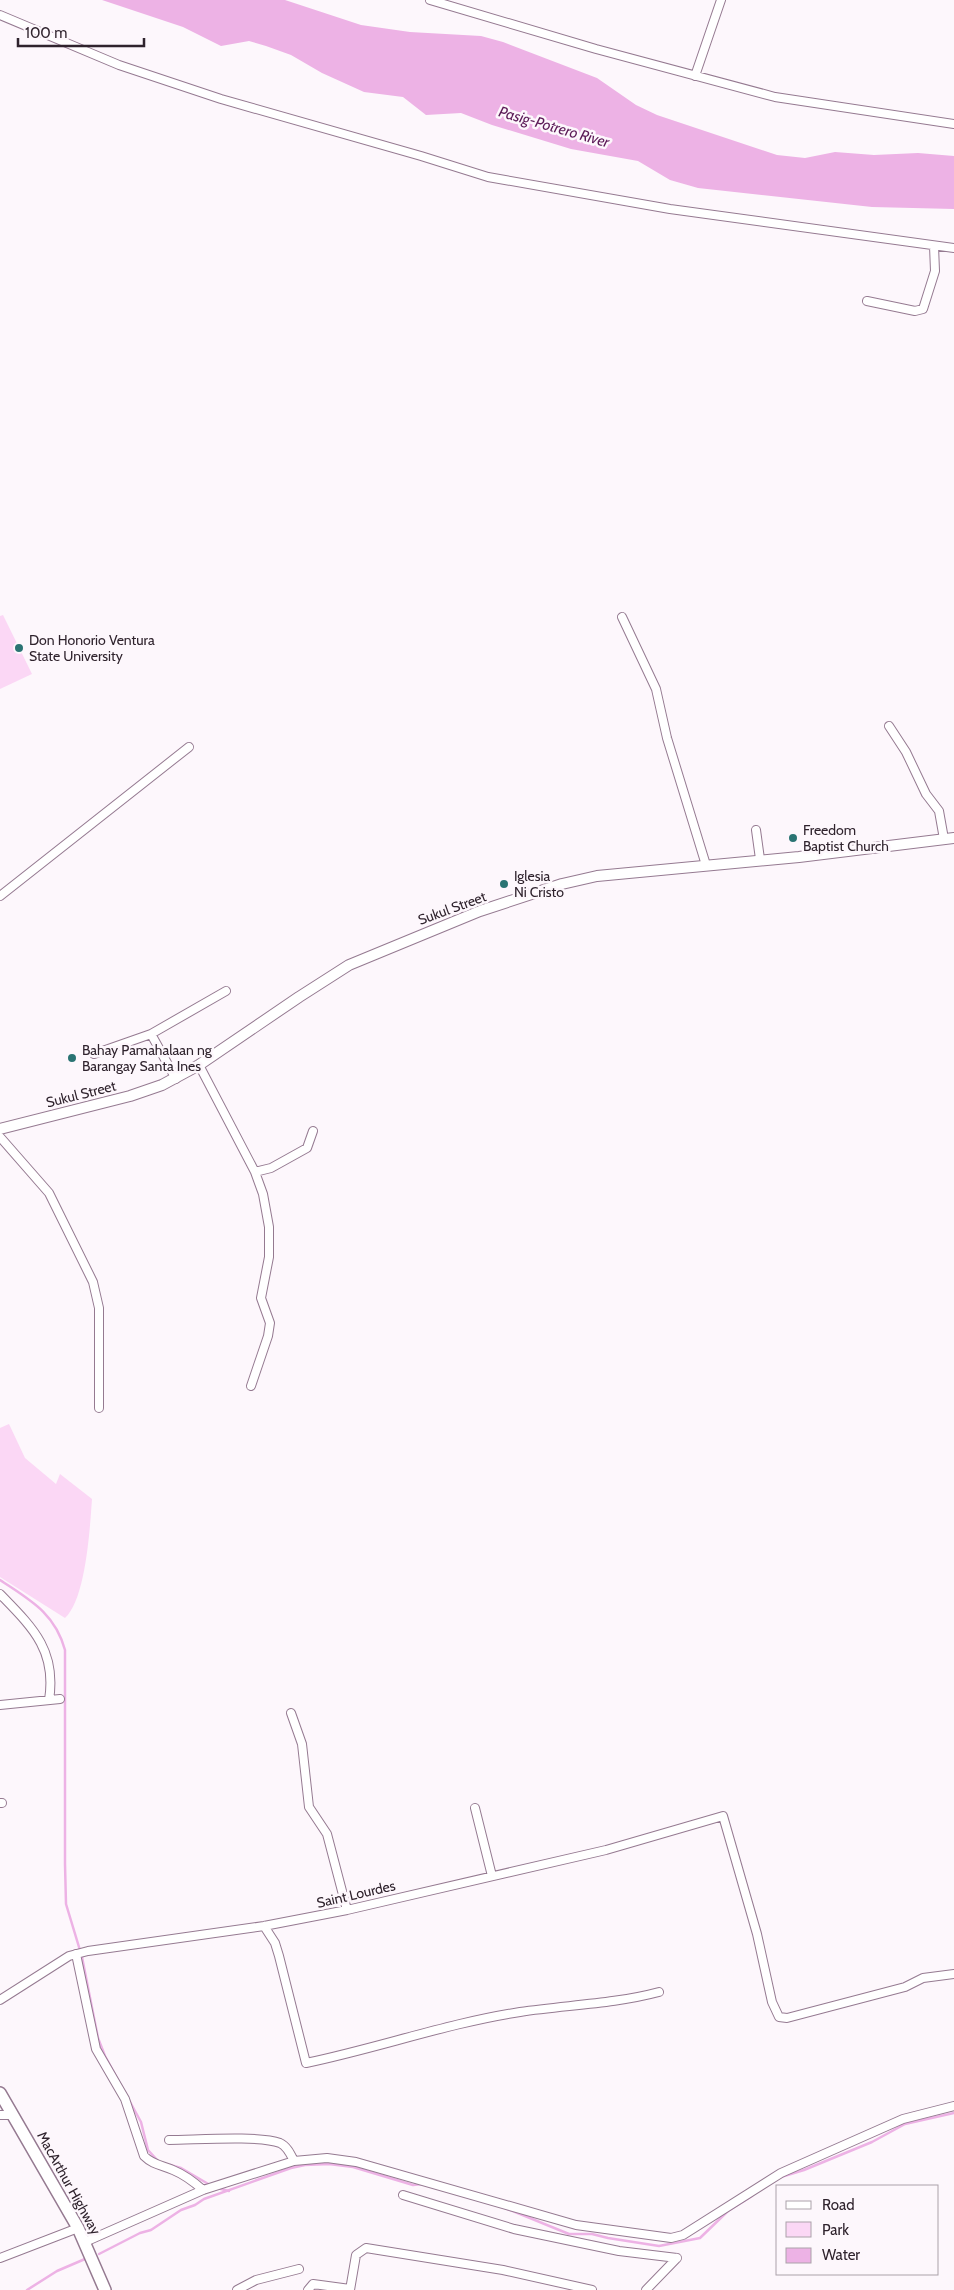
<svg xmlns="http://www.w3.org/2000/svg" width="954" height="2290" font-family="Cabin,sans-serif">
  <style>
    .green { fill: #fbd7f5 }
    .water { fill: #edb2e5 }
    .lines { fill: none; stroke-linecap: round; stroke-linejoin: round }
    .stream { stroke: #edb2e5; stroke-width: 2.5 }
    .minor-casing { stroke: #957a91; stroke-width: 10 }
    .tertiary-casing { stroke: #957a91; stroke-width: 12 }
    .secondary-casing { stroke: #957a91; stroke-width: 14 }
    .minor { stroke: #fff; stroke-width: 8 }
    .tertiary { stroke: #fff; stroke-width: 10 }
    .secondary { stroke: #fff; stroke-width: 11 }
    .poi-dot { fill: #2a7473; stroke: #fdf7fc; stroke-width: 2 }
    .labels { text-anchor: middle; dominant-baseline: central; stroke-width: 5; stroke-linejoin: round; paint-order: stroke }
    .poi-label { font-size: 14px; fill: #2f232d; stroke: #fdf7fc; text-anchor: start }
    .street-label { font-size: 14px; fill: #2f232d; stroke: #fdf7fc }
    .water-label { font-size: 15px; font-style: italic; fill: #5c1a57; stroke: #fdf7fc }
  </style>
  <rect width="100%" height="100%" fill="#fdf7fc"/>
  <path class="green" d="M3 615 32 674 0 689V616Z
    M9 1424 25 1458 56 1484 60 1474 92 1499C90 1527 86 1599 65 1618L0 1577V1428Z"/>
  <path class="water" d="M102 0H285L361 25 410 32 481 36 503 42 597 78 636 105 657 115 777 155 805 158 835 152 874 155 918 153 954 156V209L872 207 698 188 670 180 638 161 571 149 492 125 461 113 426 115 403 97 364 92 322 73 291 55 266 46 249 41 221 46 183 27Z"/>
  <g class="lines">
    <path class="stream" d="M0 1580C30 1600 55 1613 65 1650V1864L66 1904 82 1957 98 2038 105 2056 141 2122 148 2150 158 2161
      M170 2165 181 2168 210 2185
      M781 2177 804 2170 872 2142 905 2124 954 2113
      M217 2188 229 2191
      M505 2208 569 2234H592L608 2238 659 2246 700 2238 728 2211 752 2196
      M99 2254 140 2233 151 2230 181 2210 195 2205 204 2199 291 2168 305 2165 329 2164 353 2167 413 2185 422 2184
      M27 2290 57 2271 85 2259"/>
    <defs>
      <path id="minor" d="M430 0 596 49 775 97 954 124
        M0 15 119 65 221 99 421 156 488 177 670 209 954 248
        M695 76 721 0
        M867 301 915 311 923 309 935 271 934 246
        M622 617 656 689 667 738 706 865
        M889 726 906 752 926 794 939 811 944 839
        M756 830 760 859
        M0 896 189 747
        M151 1034 176 1079
        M94 1054 151 1034 226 991
        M199 1065 255 1172 263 1194 269 1227V1257L261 1298 270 1323 268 1336 251 1386
        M0 1137 49 1193 93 1282 99 1308V1408
        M255 1172 271 1168 307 1148 313 1131
        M0 1594C32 1627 57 1650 49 1700
        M0 1705 60 1699
        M291 1713 302 1744 309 1807 327 1834 347 1910
        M0 1803H2
        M475 1808 492 1876
        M264 1926 275 1943 279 1956 306 2063C378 2048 448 2023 520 2012 567 2005 614 2004 659 1992
        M76 1954 96 2049 125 2099 144 2156C153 2165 162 2165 173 2170 185 2175 193 2181 203 2190
        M0 2000 69 1956 88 1951 264 1926 347 1910 606 1850 723 1816 757 1934 772 2002 779 2017 787 2018 905 1987 923 1978 954 1974
        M0 2115H13
        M294 2161 327 2158 356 2162 576 2225 671 2238 683 2235 781 2173 903 2119 954 2106
        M403 2195 514 2229 619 2251 677 2258
        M85 2242 203 2190 294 2161C291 2155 287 2146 280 2143 258 2135 195 2140 169 2140
        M0 2258 78 2228
        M237 2290 256 2280 299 2269
        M308 2290 313 2284 350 2289
        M350 2290 356 2255 366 2248 503 2270 592 2290
        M646 2290 677 2258"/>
      <path id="tertiary" d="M0 1129 130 1096 162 1085 199 1065 299 997 349 965 480 911 562 884 597 876 799 857 954 838"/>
      <path id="secondary" d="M0 2093 78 2228 105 2290"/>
    </defs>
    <use href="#minor" class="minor-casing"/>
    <use href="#tertiary" class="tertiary-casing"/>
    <use href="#secondary" class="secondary-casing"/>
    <use href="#minor" class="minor"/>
    <use href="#tertiary" class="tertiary"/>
    <use href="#secondary" class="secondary"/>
  </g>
  <g class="poi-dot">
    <circle cx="19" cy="648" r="5"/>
    <circle cx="793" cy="838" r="5"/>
    <circle cx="504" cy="884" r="5"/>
    <circle cx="72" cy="1058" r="5"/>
  </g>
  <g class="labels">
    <g class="poi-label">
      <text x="29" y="640">Don Honorio Ventura<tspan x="29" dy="16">State University</tspan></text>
      <text x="803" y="830">Freedom<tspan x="803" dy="16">Baptist Church</tspan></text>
      <text x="514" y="876">Iglesia<tspan x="514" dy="16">Ni Cristo</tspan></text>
      <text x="82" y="1050">Bahay Pamahalaan ng<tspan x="82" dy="16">Barangay Santa Ines</tspan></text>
    </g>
    <g class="street-label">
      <text transform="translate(452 908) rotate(-20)">Sukul Street</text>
      <text transform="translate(81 1094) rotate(-14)">Sukul Street</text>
      <text transform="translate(356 1894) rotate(-13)">Saint Lourdes</text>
      <text transform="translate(69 2183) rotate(61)">MacArthur Highway</text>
    </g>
    <g class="water-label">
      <text transform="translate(554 127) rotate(16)">Pasig-Potrero River</text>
    </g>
  </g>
  <rect x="776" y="2185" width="162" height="90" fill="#fdf7fc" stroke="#aba2a9"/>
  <rect x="786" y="2201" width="25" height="8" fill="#ffffff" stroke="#aba2a9"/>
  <text x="822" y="2210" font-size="15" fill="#2f232d">Road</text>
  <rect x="786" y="2222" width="25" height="15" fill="#fbd7f5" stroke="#aba2a9"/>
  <text x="822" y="2235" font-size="15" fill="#2f232d">Park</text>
  <rect x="786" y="2248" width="25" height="15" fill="#edb2e5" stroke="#aba2a9"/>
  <text x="822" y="2260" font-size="15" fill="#2f232d">Water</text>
  <path d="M18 38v8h126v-8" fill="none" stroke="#2f232d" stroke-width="2.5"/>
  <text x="25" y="38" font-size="15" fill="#2f232d" stroke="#fdf7fc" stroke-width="4" paint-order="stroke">100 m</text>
</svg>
